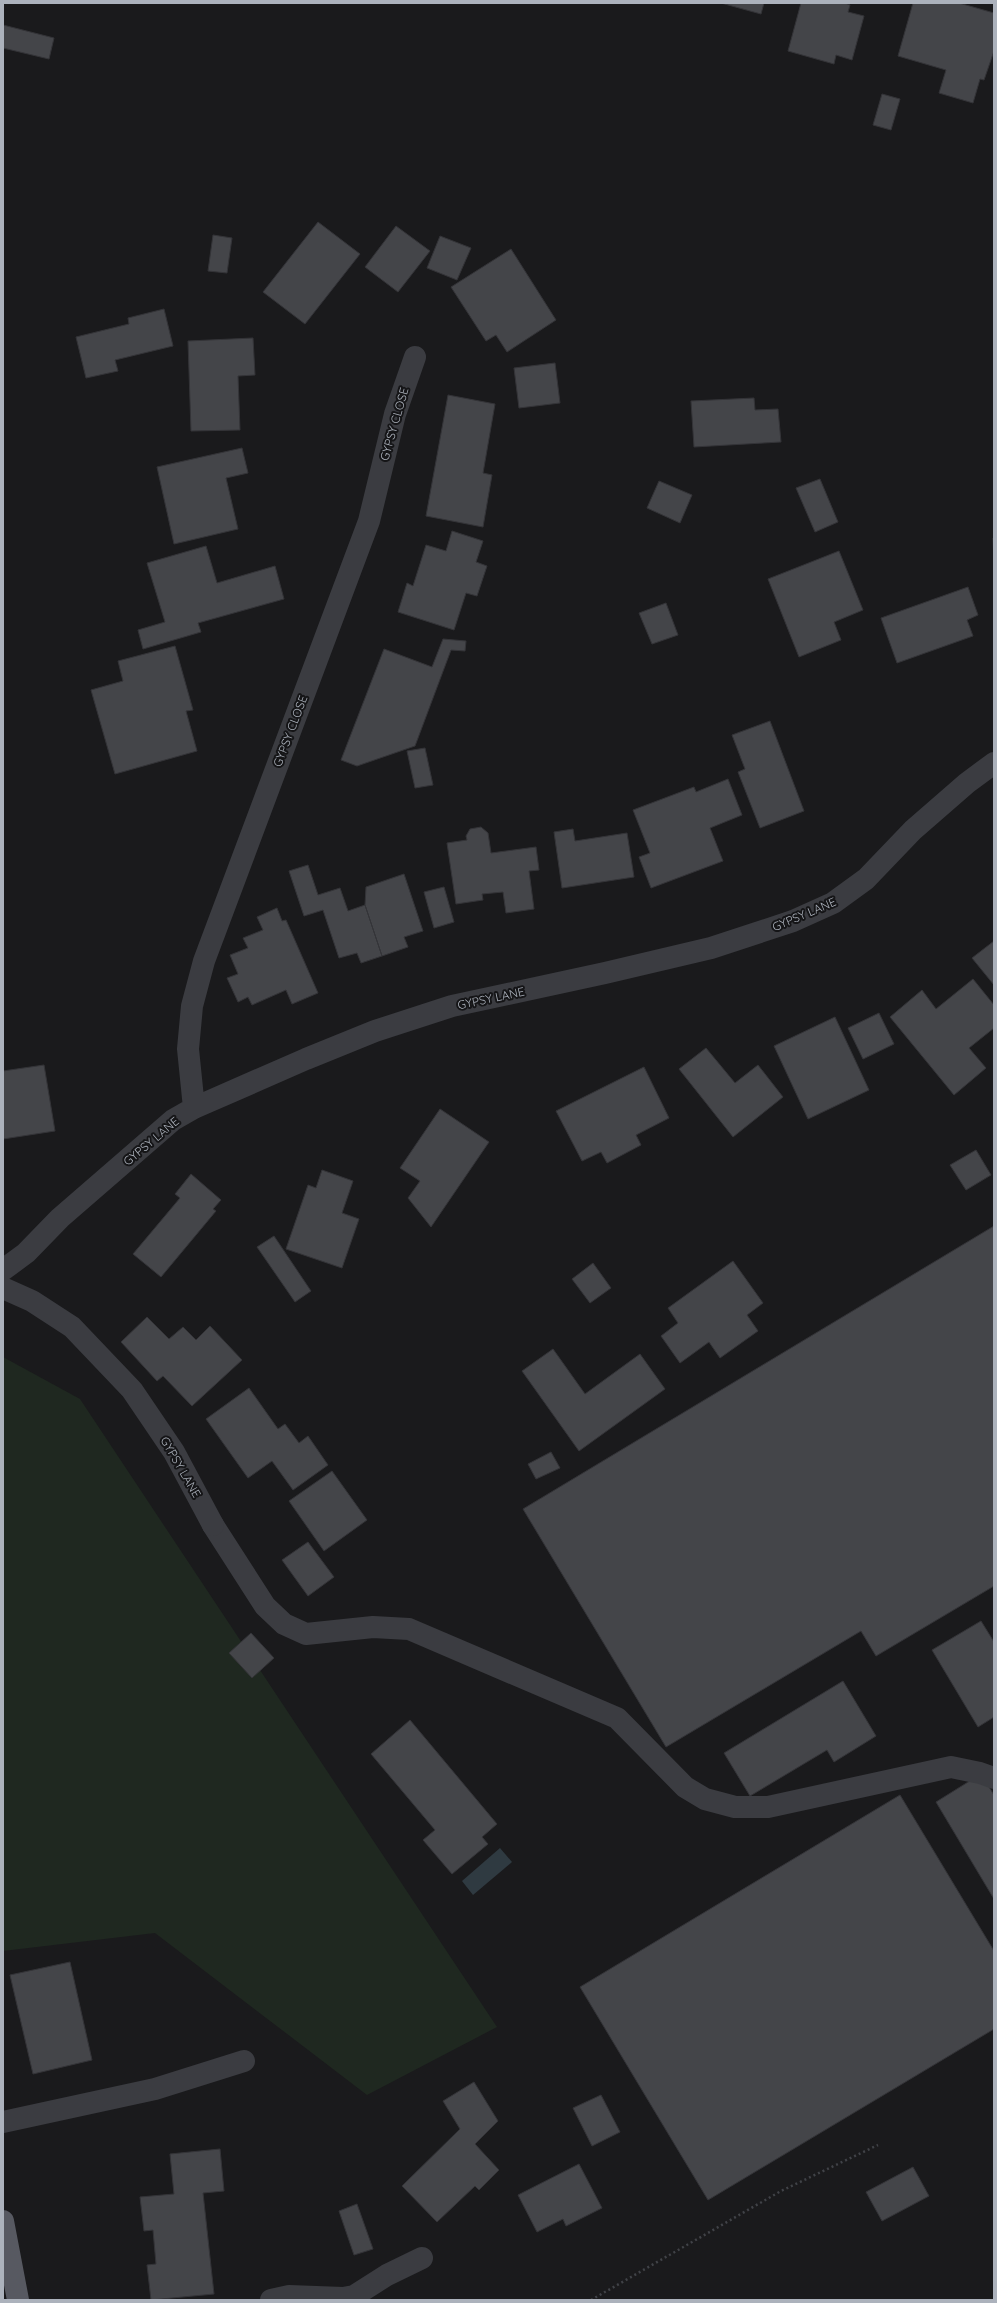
<svg xmlns="http://www.w3.org/2000/svg" width="997" height="2303" font-family="Quicksand,sans-serif">
  <style>
    .green { fill: #1f2820 }
    .water { fill: #2f3a41 }
    .building { fill: #444549; stroke: #343438 }
    .lines { fill: none; stroke-linecap: round; stroke-linejoin: round }
    .path { stroke: #414348; stroke-width: 2.5; stroke-dasharray: 2 3; stroke-linecap: butt }
    .service { stroke: #3b3c41; stroke-width: 22 }
    .minor { stroke: #3b3c41; stroke-width: 22 }
    .primary { stroke: #575961; stroke-width: 22 }
    .labels { text-anchor: middle; dominant-baseline: central; stroke-width: 4; stroke-linejoin: round; paint-order: stroke }
    .street-label { font-size: 12px; fill: #acb2bc; stroke: #151517 }
  </style>
  <rect width="100%" height="100%" fill="#1a1a1c"/>
  <path class="green" d="M3 1357 80 1399 497 2027 367 2095 155 1933 3 1951Z"/>
  <path class="water" d="M500 1848 512 1862 473 1895 462 1881Z"/>
  <path class="building" d="M721 3H764L761 14Z
    M801 3H845L850 5 848 12 864 16 852 60 836 55 834 64 788 51Z
    M913 3H959L994 13V51L984 80 980 79 973 103 939 93 946 70 898 56Z
    M3 25 54 38 49 59 3 48Z
    M882 94 900 99 891 130 873 125Z
    M318 222 360 254 305 324 263 292Z
    M396 226 430 251 398 292 365 267Z
    M213 235 232 238 227 273 208 271Z
    M440 236 471 248 457 280 427 268Z
    M511 249 556 320 507 352 496 335 486 341 451 287Z
    M164 309 173 346 115 360 118 371 86 378 76 337 129 324 128 318Z
    M253 338 255 375 238 376 240 430 191 431 188 341Z
    M555 363 560 403 519 408 514 368Z
    M448 395 495 404 483 473 492 475 483 527 426 516Z
    M754 398 755 410 778 409 781 442 694 447 691 401Z
    M242 448 248 473 226 478 238 529 174 544 157 467Z
    M820 479 838 522 815 532 796 488Z
    M659 481 692 495 680 523 647 508Z
    M452 531 483 541 476 562 487 566 477 596 466 593 454 630 398 612 407 583 413 586 426 545 446 551Z
    M993 538H994V565Z
    M206 546 217 583 275 566 284 599 198 623 201 632 143 649 138 630 165 622 147 563Z
    M839 551 863 610 834 622 841 640 799 657 768 579Z
    M968 587 978 615 967 620 973 636 897 663 881 618Z
    M666 603 678 635 652 644 639 613Z
    M443 639 466 641 465 651 451 650 415 746 357 766 341 760 384 649 432 667Z
    M175 646 193 710 186 711 197 751 115 774 91 690 123 681 118 661Z
    M770 721 804 811 760 828 738 772 745 769 732 735Z
    M425 748 433 785 415 788 407 751Z
    M728 779 742 815 710 828 723 861 651 888 639 857 650 853 633 810 694 787 696 792Z
    M481 827 488 833 491 853 536 847 539 870 529 871 534 909 506 913 503 892 482 894 483 900 456 904 447 843 467 840 466 836 470 829Z
    M573 829 575 841 627 833 634 877 562 888 554 832Z
    M308 865 318 895 340 888 348 911 365 905 382 956 361 963 357 953 339 958 323 910 304 916 289 871Z
    M404 874 423 931 404 937 408 947 382 956 365 905 366 887Z
    M444 887 454 922 434 928 424 892Z
    M277 908 282 921 286 920 318 993 292 1004 286 990 252 1005 248 997 238 1002 227 978 238 974 230 955 248 948 243 938 263 930 257 917Z
    M994 941V985L972 958Z
    M973 979 994 1005V1028L969 1048 986 1068 954 1095 890 1017 922 990 936 1009Z
    M879 1013 894 1044 863 1059 848 1028Z
    M835 1017 869 1090 808 1119 774 1046Z
    M706 1048 735 1083 758 1065 783 1097 733 1137 679 1069Z
    M44 1065 55 1131 3 1139V1071Z
    M644 1067 669 1118 636 1135 641 1145 607 1163 601 1152 582 1161 556 1111Z
    M440 1109 489 1142 431 1227 408 1198 420 1181 400 1168Z
    M976 1150 991 1175 966 1190 950 1165Z
    M322 1170 353 1181 342 1213 359 1219 342 1268 286 1249 308 1185 316 1188Z
    M191 1174 221 1200 213 1209 216 1211 161 1277 133 1254 180 1198 175 1194Z
    M994 1226V1586L876 1656 861 1631 666 1747 523 1509Z
    M274 1236 311 1291 295 1302 257 1247Z
    M733 1261 763 1303 747 1315 758 1331 720 1358 709 1342 680 1363 661 1336 678 1323 668 1308Z
    M593 1263 611 1288 590 1303 572 1279Z
    M147 1317 169 1339 183 1327 196 1340 210 1326 242 1360 192 1406 163 1376 157 1381 121 1342Z
    M553 1349 585 1394 640 1354 665 1389 579 1451 522 1371Z
    M249 1388 278 1429 285 1424 299 1443 308 1436 328 1465 293 1490 272 1461 248 1478 206 1419Z
    M551 1452 560 1468 536 1479 528 1464Z
    M332 1471 367 1520 324 1551 289 1501Z
    M308 1542 334 1577 308 1596 282 1560Z
    M981 1621 994 1642V1717L978 1727 932 1650Z
    M251 1633 274 1658 252 1678 229 1653Z
    M843 1681 876 1736 834 1762 827 1750 750 1796 724 1753Z
    M410 1720 497 1824 482 1837 488 1844 452 1874 423 1840 435 1830 371 1754Z
    M981 1774 994 1795V1899L936 1802Z
    M900 1795 994 1951V2029L708 2200 580 1987Z
    M70 1962 92 2060 33 2074 10 1975Z
    M474 2082 498 2121 475 2144 499 2170 479 2190 475 2186 437 2222 402 2186 460 2129 443 2101Z
    M601 2095 620 2132 592 2146 573 2108Z
    M220 2149 224 2191 203 2193 214 2294 151 2300 147 2265 156 2264 153 2230 144 2231 140 2197 174 2194 170 2154Z
    M579 2164 602 2208 566 2226 563 2219 537 2232 518 2195Z
    M913 2167 929 2196 882 2221 866 2192Z
    M357 2204 373 2249 354 2255 339 2211Z"/>
  <g class="lines">
    <path class="path" d="M591 2300 781 2191 878 2145"/>
    <path class="service" d="M213 1525 265 1606 284 1624 306 1634 373 1627 409 1629 617 1718 685 1787 705 1799 735 1807H768L951 1767 980 1773 994 1778
      M3 2122 155 2089 244 2061
      M271 2300 289 2296 343 2298 354 2296 387 2275 422 2258"/>
    <path class="minor" d="M194 1108 188 1049 192 1006 204 961 369 521 395 414 415 357
      M3 1270 26 1253 60 1218 173 1120 194 1108 306 1059 375 1031 452 1006 605 973 711 948 793 921 833 903 866 879 913 830 967 783 994 763
      M3 1288 32 1301 72 1327 132 1390 174 1452 213 1525"/>
    <path class="primary" d="M3 2221 18 2300"/>
  </g>
  <g class="labels">
    <g class="street-label">
      <text transform="translate(394 424) rotate(-74)">GYPSY CLOSE</text>
      <text transform="translate(290 731) rotate(-69)">GYPSY CLOSE</text>
      <text transform="translate(804 914) rotate(-23)">GYPSY LANE</text>
      <text transform="translate(491 998) rotate(-12)">GYPSY LANE</text>
      <text transform="translate(151 1141) rotate(-40)">GYPSY LANE</text>
      <text transform="translate(181 1467) rotate(60)">GYPSY LANE</text>
    </g>
  </g>
  <rect width="997" height="2303" fill="none" stroke="#acb2bc" stroke-width="8"/>
</svg>
